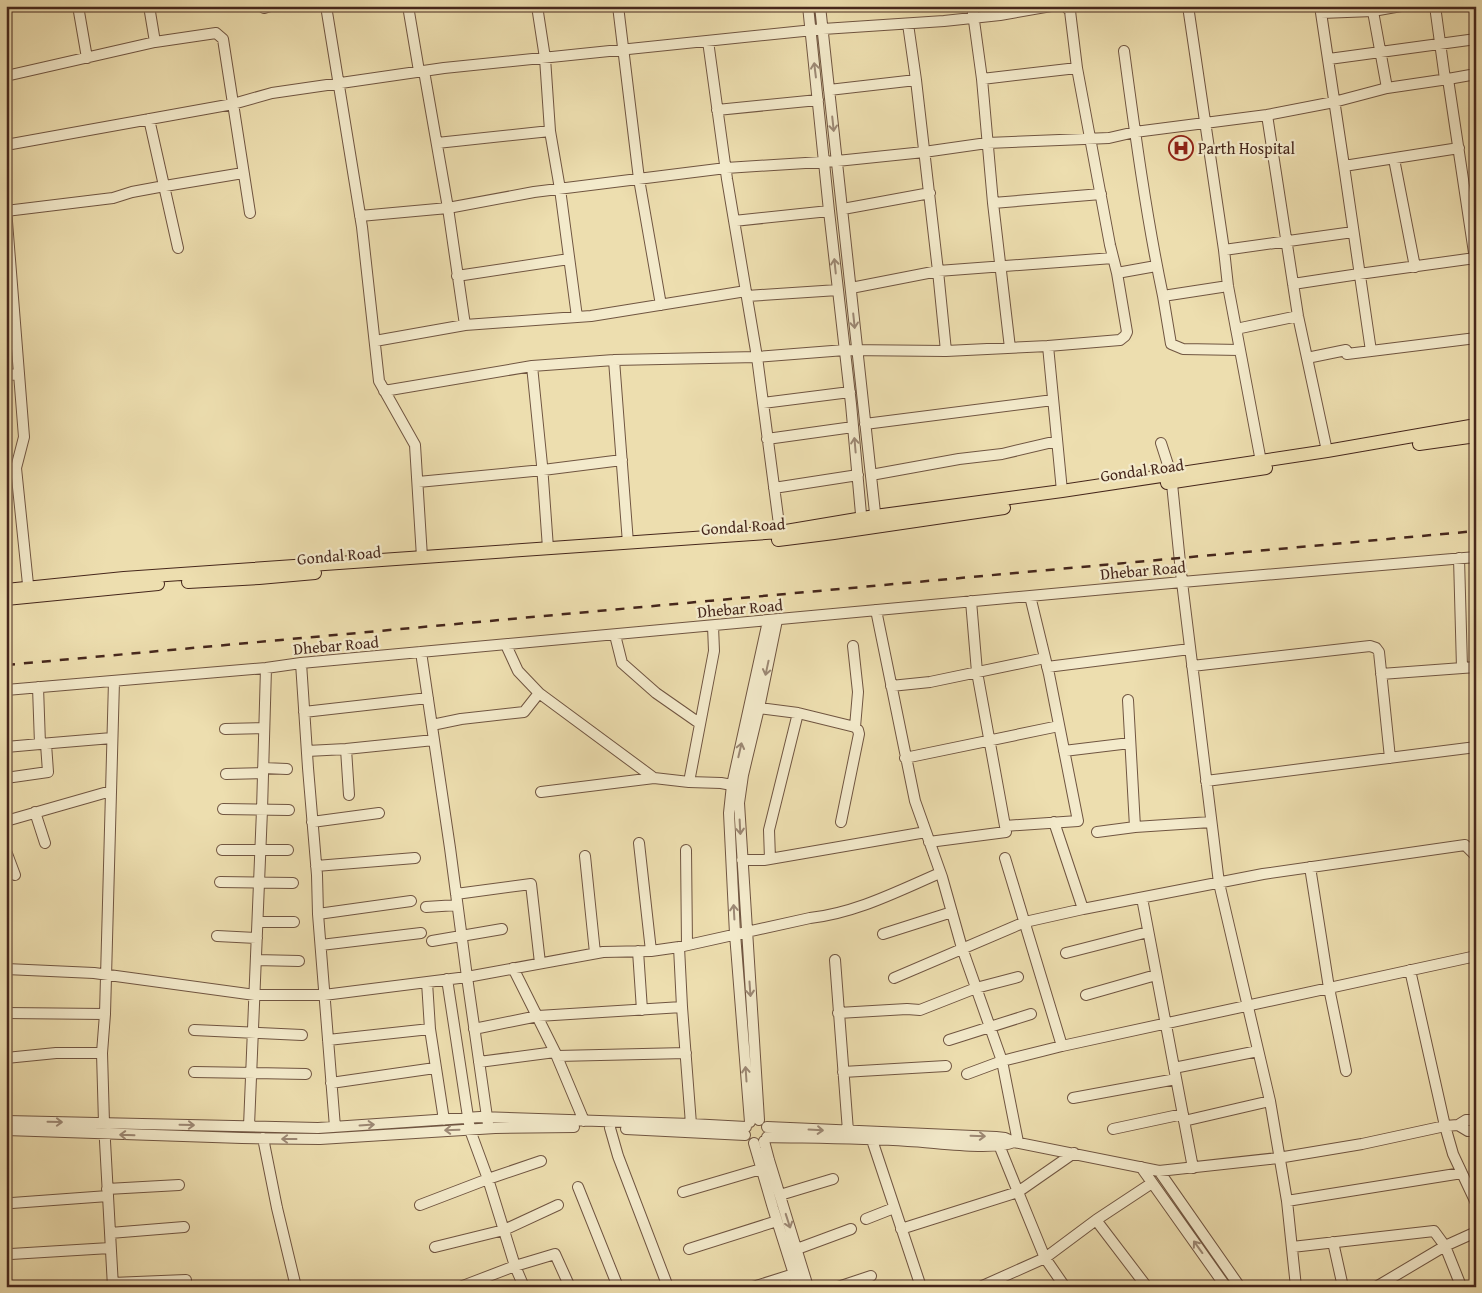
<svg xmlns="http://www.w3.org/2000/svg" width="1482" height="1293" font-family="'Gentium Book Plus',serif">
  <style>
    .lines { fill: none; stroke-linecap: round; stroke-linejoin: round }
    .minor-casing { stroke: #705541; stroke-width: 12 }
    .major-casing { stroke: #46271c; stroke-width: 14 }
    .minor { stroke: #f3eacb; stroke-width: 10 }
    .major { stroke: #eddeaf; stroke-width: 12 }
    .rail { stroke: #46271c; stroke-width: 2.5; stroke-dasharray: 9 9; stroke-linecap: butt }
    .oneway { stroke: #9c8874 }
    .labels { text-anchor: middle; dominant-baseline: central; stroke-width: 4.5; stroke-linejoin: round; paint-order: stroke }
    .poi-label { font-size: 16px; fill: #46271c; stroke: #f3eacb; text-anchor: start }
    .street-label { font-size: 16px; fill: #46271c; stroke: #f3eacb }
  </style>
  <rect width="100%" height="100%" fill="#eddeaf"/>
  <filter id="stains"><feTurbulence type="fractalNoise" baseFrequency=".004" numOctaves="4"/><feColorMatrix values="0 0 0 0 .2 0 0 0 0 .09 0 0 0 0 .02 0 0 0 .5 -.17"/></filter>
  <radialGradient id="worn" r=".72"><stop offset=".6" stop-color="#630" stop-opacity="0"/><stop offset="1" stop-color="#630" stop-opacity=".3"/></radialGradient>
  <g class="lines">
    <defs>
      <path id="minor" d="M78 6 87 58
        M149 6 155 42
        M326 6 362 227 379 381 415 445 422 557
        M408 6 419 71
        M537 6 545 58 550 131 560 189 577 317
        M618 6 639 179 661 305
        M808 6 829 211 851 404 862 525
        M820 6 876 522
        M972 6 982 79 993 203 1010 348
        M1188 6 1224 250 1228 286 1262 467
        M1320 6 1344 166
        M1372 6 1387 88
        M1435 6 1445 79
        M264 8 270 6
        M1321 13 1373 11 1401 6
        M908 24 916 80 938 271 946 351
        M708 41 727 179 757 357 780 532
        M1124 51C1135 133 1146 215 1163 296L1228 286
        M1329 59 1476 39
        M424 71 448 208 465 325 591 316 746 291
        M1476 74 1448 79 1476 266
        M6 76 155 42 216 33 223 39 250 213
        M982 79 1077 68
        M829 90 916 80
        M717 110 818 100
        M1267 115 1298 316 1327 451
        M149 119 178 248
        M437 143 550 131
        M6 145 233 104 272 93 444 68 823 29 944 21 1000 15 1051 6
        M1394 159 1415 267
        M993 203 1101 194
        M6 209 24 437 16 468 29 594
        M843 209 930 193
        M6 211 113 198 132 192 159 187 243 173
        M360 216 448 208 534 192 726 168 837 161 924 152 987 143 1109 138 1135 132 1267 115 1334 102 1387 88 1448 79
        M734 221 829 211
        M1224 250 1353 232
        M1117 273 1156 266
        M457 276 569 259
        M1293 284 1359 274 1475 258
        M851 288 938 271 1113 258
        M747 296 838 290
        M1163 296 1171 344 1183 349 1240 350
        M1236 329 1298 316
        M375 341 465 325
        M1048 346 1062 491
        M1371 351 1344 166 1459 148
        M1307 358 1346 350 1347 354 1476 338
        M614 360 628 543
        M6 375 19 374
        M384 391 532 366
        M763 403 850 392
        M865 424 1053 400
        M767 439 853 427
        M1161 443 1171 474 1182 582 1219 883 1270 1101 1287 1201 1296 1287
        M871 475 959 459 1002 454 1057 441
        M418 482 543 470 622 460
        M774 488 858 475
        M548 548 542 465 532 366 614 360 757 357 845 350 946 351 1048 346 1120 340 1125 336 1127 332 1117 273 1110 245 1077 68 1070 11 1065 6
        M1459 558 1462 668
        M971 601 977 672 1005 826
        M876 610 915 801 942 877 962 948 1002 1061 967 1074
        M713 626 714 651 689 782 721 783 732 785
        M615 635 622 663 656 693 699 723
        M853 646 858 692 855 727
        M421 652 450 848 467 977 488 1124
        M301 663 308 768 317 875 318 914 335 1127
        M1192 666 1370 646 1376 648 1379 652 1390 758
        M1047 667 1190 649
        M1381 674 1476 667
        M891 686 930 682 1045 658
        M38 687 40 744 112 738
        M6 690 266 668 301 663 1182 582 1476 557
        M539 693 654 778
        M1128 700 1135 827 1211 822
        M759 708 798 713 855 727 858 730 859 734 841 822
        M304 712 428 698
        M432 725 461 719 524 712 539 693 518 671 506 645
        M225 729 264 728
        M6 747 40 744
        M346 749 349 795
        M307 751 346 749 434 740
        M1064 751 1130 743
        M905 758 1059 726
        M263 768 287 769
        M226 774 263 773
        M6 778 48 772 46 744
        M1206 781 1476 747
        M541 792 654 778 689 782
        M223 809 289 810
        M35 812 45 843
        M6 821 111 791
        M312 822 379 813
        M1054 822 1083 909
        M1097 832 1135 827
        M929 842 1006 832 1005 826 1078 821 1049 674 1030 596
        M639 843 651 951
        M222 850H288
        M686 850 687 945
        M6 851 15 875
        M585 856 595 953
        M1005 858 1062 1046
        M770 859 769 830 798 713
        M742 860H764L926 832
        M316 866 415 858
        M1310 867 1329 988 1346 1071
        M220 882 293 883
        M456 894 531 884 540 963
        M1142 898 1193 1168
        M426 907 457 905
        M318 914 411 901
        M258 922H294
        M883 934 952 912
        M217 936 257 938
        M432 941 502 929
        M321 945 421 933
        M638 951 642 1010
        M1066 953 1148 932
        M256 960 299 961
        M835 960 848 1131
        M6 969 94 973 255 995H324L467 977 603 952 651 951 679 947 810 918C856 913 898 891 940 873
        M1410 970 1445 1126 1453 1154 1476 1203
        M894 978 1025 922 1083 909 1263 874 1465 845 1476 856
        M447 979 470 1130 488 1179 515 1266 524 1287
        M427 982 430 1029 444 1120
        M1086 995 1156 975
        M682 1007 691 1124
        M6 1013 105 1014
        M838 1013 907 1009 920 1010 976 988 1018 977
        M474 1029 538 1016 682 1007 679 947
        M194 1030 302 1035
        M328 1040 430 1029
        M949 1040 1031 1014
        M555 1052 584 1121
        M557 1056 686 1053
        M6 1058 56 1053H102
        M479 1062 555 1052 513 968
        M1174 1068 1258 1051
        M194 1072 306 1074
        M843 1072 946 1066
        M331 1083 435 1068
        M1073 1098 1176 1079
        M759 1120 739 803 743 775 759 708 777 620
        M6 1121 318 1128 480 1117 691 1124 746 1127
        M1184 1121 1270 1101
        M750 1122 735 934 729 813 732 785 768 621
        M1458 1125 1468 1131 1476 1130
        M249 1126 262 810 266 668
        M767 1127 996 1137 1005 1138 1014 1142 1159 1171 1278 1158 1362 1144 1445 1126 1458 1125 1466 1120H1476
        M610 1128 618 1156 668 1287
        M626 1129 745 1135
        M1113 1129 1183 1114
        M6 1130 242 1138 320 1139 495 1128 574 1127
        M767 1137C814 1138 861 1138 908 1141 935 1142 991 1151 1014 1142
        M263 1138 277 1208 296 1287
        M872 1140 921 1287
        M764 1141 769 1160 808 1287
        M1018 1142 1002 1061 1062 1046 1476 956
        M754 1143 773 1208 798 1287
        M1074 1153 1018 1192 1045 1258 1096 1220 1152 1183
        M1141 1167 1226 1287
        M1159 1171 1240 1287
        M578 1187 618 1287
        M107 1189 179 1185
        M683 1192 761 1169
        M780 1195 833 1179
        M1287 1201 1462 1173
        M12 1203 108 1196
        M420 1205 488 1179 541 1161
        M866 1219 894 1208
        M1096 1220 1147 1287
        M901 1229 1018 1192 997 1140
        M110 1233 184 1227
        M1333 1242 1343 1287
        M435 1247 504 1230 558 1205
        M1292 1247 1434 1231 1445 1246 1376 1287
        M689 1249 777 1221
        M797 1249 851 1229
        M11 1254 110 1248
        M112 1283 186 1280
        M113 1287 104 1123 102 1053 105 1014 114 681
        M460 1287 515 1266 555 1254 569 1285
        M753 1287 794 1274
        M838 1287 871 1276
        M980 1287 1045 1258 1065 1287
        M1459 1287 1461 1286 1445 1246 1476 1232"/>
      <path id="major" d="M1419 444 1476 436
        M1167 483 1266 468
        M778 540 834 533 1004 508
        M188 582 259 578 315 573
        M6 590 124 578 780 532 875 516 1062 491 1327 451 1476 425
        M6 599 158 584"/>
    </defs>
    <use href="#minor" class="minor-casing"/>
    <use href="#major" class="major-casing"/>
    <use href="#minor" class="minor"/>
    <use href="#major" class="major"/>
    <path class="rail" d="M6 665 1476 531"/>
  </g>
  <defs><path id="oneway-shaft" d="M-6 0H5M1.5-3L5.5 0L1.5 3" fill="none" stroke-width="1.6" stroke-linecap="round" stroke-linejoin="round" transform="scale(1.25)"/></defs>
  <g class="oneway">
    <use href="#oneway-shaft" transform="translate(815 70) rotate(-97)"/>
    <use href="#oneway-shaft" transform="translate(833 124) rotate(84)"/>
    <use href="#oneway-shaft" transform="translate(835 266) rotate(-96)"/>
    <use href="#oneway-shaft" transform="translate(854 321) rotate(84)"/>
    <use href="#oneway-shaft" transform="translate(855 445) rotate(-95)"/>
    <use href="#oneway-shaft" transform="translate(767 668) rotate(102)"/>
    <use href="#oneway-shaft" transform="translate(740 750) rotate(-77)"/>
    <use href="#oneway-shaft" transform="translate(740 827) rotate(87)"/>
    <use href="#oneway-shaft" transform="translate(734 912) rotate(-93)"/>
    <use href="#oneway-shaft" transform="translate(750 989) rotate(86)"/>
    <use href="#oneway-shaft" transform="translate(746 1074) rotate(-94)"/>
    <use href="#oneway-shaft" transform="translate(55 1122) rotate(1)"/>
    <use href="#oneway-shaft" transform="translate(187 1125) rotate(1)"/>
    <use href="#oneway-shaft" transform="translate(367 1125) rotate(-4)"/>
    <use href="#oneway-shaft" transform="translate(452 1130) rotate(178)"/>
    <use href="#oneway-shaft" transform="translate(816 1130) rotate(3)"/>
    <use href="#oneway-shaft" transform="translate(127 1135) rotate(-178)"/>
    <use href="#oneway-shaft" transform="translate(978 1136) rotate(2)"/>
    <use href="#oneway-shaft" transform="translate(289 1139) rotate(-180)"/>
    <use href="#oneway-shaft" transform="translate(788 1221) rotate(72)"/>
    <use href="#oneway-shaft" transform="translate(1198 1247) rotate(-126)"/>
  </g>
  <defs>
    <symbol id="hospital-ring" viewBox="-11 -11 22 22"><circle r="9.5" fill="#f3eacb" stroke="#8f2418" stroke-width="1.5"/><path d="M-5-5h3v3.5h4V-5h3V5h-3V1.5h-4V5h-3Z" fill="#8f2418"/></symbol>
  </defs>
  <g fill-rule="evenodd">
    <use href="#hospital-ring" x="1167" y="134" width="28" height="28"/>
  </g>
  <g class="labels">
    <g class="poi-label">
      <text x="1198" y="148">Parth Hospital</text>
    </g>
    <g class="street-label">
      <text transform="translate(1142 470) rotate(-8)">Gondal Road</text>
      <text transform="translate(743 526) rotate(-4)">Gondal Road</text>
      <text transform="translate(339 555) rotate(-5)">Gondal Road</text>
      <text transform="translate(1143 570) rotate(-5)">Dhebar Road</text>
      <text transform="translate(740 608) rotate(-5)">Dhebar Road</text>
      <text transform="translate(336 645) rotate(-5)">Dhebar Road</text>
    </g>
  </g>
  <rect width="1482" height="1293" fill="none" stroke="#eddeaf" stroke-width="25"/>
  <rect x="8" y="8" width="1467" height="1278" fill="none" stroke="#46271c" stroke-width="2.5"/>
  <rect x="12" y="12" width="1457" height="1268" fill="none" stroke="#46271c"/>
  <rect width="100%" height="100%" filter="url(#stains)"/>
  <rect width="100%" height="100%" fill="url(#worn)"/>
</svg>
